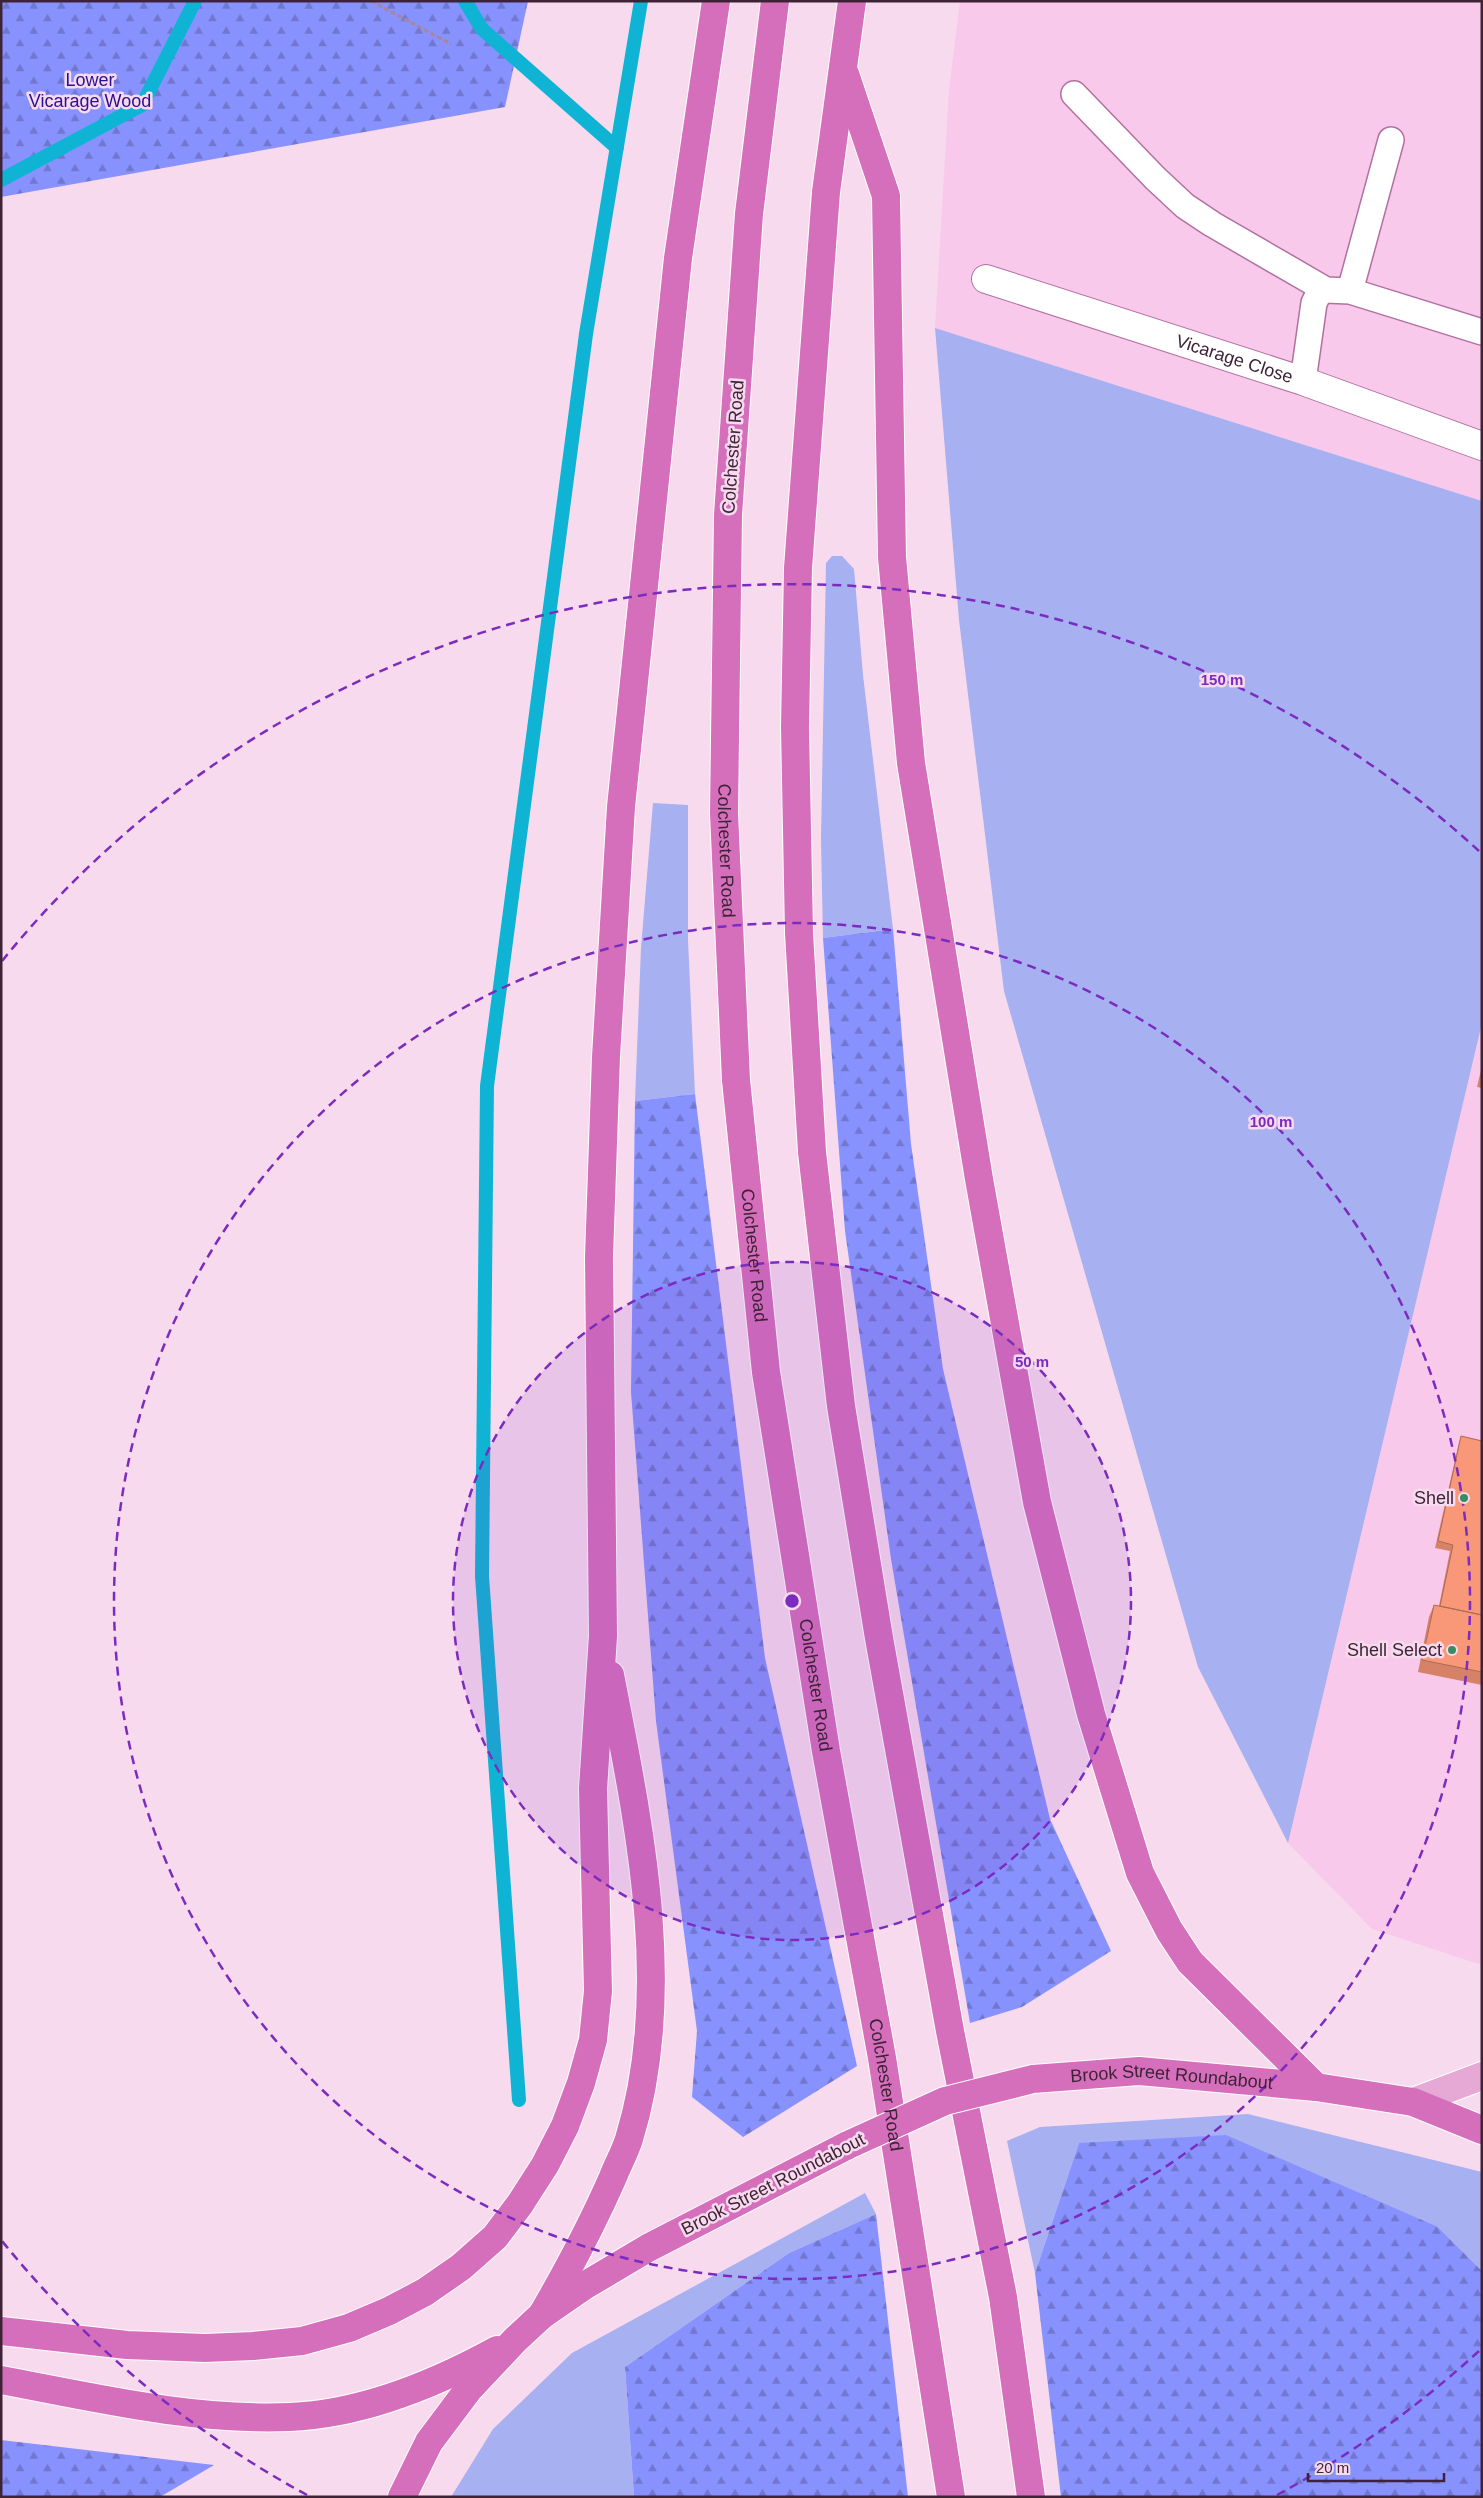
<svg xmlns="http://www.w3.org/2000/svg" width="1483" height="2498" font-family="Arial,sans-serif">
  <style>
    .built { fill: #f8c9ea }
    .grass { fill: #a7b0f0 }
    .forest { fill: url(#forest-firs) }
    .lines { fill: none; stroke-linecap: round; stroke-linejoin: round }
    .stream { stroke: #0fb4d5; stroke-width: 14 }
    .lane-casing { stroke: #b270a0; stroke-width: 28 }
    .street-casing { stroke: #b270a0; stroke-width: 30 }
    .primary-casing { stroke: #fff; stroke-width: 30 }
    .highway-casing { stroke: #fff; stroke-width: 30 }
    .path { stroke: #a4879b; stroke-width: 3; stroke-dasharray: 5 2.5; stroke-linecap: butt }
    .lane { stroke: #fff; stroke-width: 25 }
    .street { stroke: #fff; stroke-width: 28 }
    .primary { stroke: #e6a9d6; stroke-width: 28 }
    .highway { stroke: #d56fbb; stroke-width: 28 }
    .highway-bridge-casing { stroke: #fff; stroke-width: 30; stroke-linecap: butt }
    .highway-bridge { stroke: #d56fbb; stroke-width: 28 }
    .wall { fill: #d68268 }
    .building { fill: #f99779; stroke: #ae6a55 }
    .ring { fill: none; stroke: #7b2cbf; stroke-width: 2.5; stroke-dasharray: 9 6 }
    .poi-dot { fill: #378d60; stroke: #f8daee; stroke-width: 2 }
    .labels { text-anchor: middle; dominant-baseline: central; stroke-width: 5; stroke-linejoin: round; paint-order: stroke }
    .park-label { font-size: 18px; fill: #2a1192; stroke: #f8daee }
    .street-label { font-size: 18px; fill: #3e2337; stroke: #f8daee }
    .poi-label { font-size: 18px; fill: #3e2337; stroke: #f8daee; text-anchor: end }
    .centre { fill: #7b2cbf; stroke: #f8daee; stroke-width: 2.5 }
    .ring-label { font-size: 15px; text-anchor: middle; font-weight: bold; fill: #7b2cbf; stroke: #f8daee; stroke-width: 5; stroke-linejoin: round; paint-order: stroke }
  </style>
  <defs>
    <pattern id="forest-firs" width="22" height="20" patternUnits="userSpaceOnUse" patternTransform="scale(1.25)"><rect width="22" height="20" fill="#8892fe"/><path d="M5 1l3.5 6h-7zM16 11l3.5 6h-7z" fill="#7177ce"/></pattern>
  </defs>
  <rect width="100%" height="100%" fill="#f8daee"/>
  <path class="built" d="M960 1H1482V501L935 328 949 90Z
    M1482 1023V1965L1372 1929 1288 1843Z"/>
  <path class="grass" d="M935 328 1482 501V1023L1288 1843 1198 1667 1004 991 959 620Z
    M832 556H842L854 569 863 675 893 929 823 938 821 840 826 563Z
    M653 803 688 805V940L695 1094 635 1101 641 948Z
    M1248 2114 1482 2172V2271L1438 2227 1079 2143 1035 2273 1007 2141 1040 2127Z
    M865 2193 876 2214 789 2253 625 2367 634 2497H451L493 2429 572 2353Z"/>
  <path class="forest" d="M1 1H528L505 107 1 197Z
    M893 929 911 1144 943 1369 1050 1819 1111 1951 1022 2007 970 2023 891 1559 845 1231 823 938Z
    M695 1094 765 1658 857 2066 743 2137 692 2097 697 2031 656 1721 631 1392 635 1101Z
    M1226 2135 1438 2227 1482 2271V2497H1061L1035 2273 1079 2143Z
    M876 2214 908 2497H634L625 2367 789 2253Z
    M1 2440 214 2465 160 2497H1Z"/>
  <g class="lines">
    <path class="stream" d="M465 1 482 29 617 148
      M1 180 142 105 195 1
      M519 2100 482 1576 487 1086 586 334 641 1"/>
    <defs>
      <path id="lane" d="M1074 94 1155 178 1185 206 1212 224 1326 290
        M1350 291 1391 140
        M1303 381 1314 303 1319 293 1326 290 1350 291 1482 332"/>
      <g id="street">
        <path id="s1" d="M986 279 1303 381 1482 446"/>
      </g>
      <path id="primary" d="M1413 2102 1482 2076"/>
      <g id="highway">
        <path id="s2" d="M775 1 749 214 728 515 724 813 736 1080 766 1372 826 1751 882 2058 951 2497"/>
        <path d="M852 1 826 192 798 568 795 727 799 933 812 1152 841 1406 879 1638 950 2031 1003 2297 1031 2497"/>
        <path d="M845 74 886 196 892 557 911 763 979 1179 1037 1502 1091 1714 1140 1873 1169 1930 1190 1962 1316 2087"/>
        <path id="s3" d="M1033 2079 1139 2071 1316 2087 1413 2102 1482 2130"/>
        <path d="M542 2315C568 2270 592 2225 613 2177 618 2164 625 2152 629 2139 675 1990 639 1824 610 1675"/>
        <path d="M1 2331 127 2345 205 2348 253 2346 302 2341 349 2328 389 2311 425 2292 461 2267 495 2237 520 2204 545 2165 565 2126 581 2083 593 2040 598 1991 593 1789 603 1636 599 1257 606 1057 621 807 678 258 716 1"/>
        <path d="M1 2380C96 2398 193 2421 290 2417 362 2414 435 2384 497 2350"/>
        <path d="M402 2497 429 2442 468 2390 515 2340 542 2315 584 2286 648 2248 848 2145"/>
      </g>
    </defs>
    <use href="#lane" class="lane-casing"/>
    <use href="#street" class="street-casing"/>
    <use href="#primary" class="primary-casing"/>
    <use href="#highway" class="highway-casing"/>
    <path class="path" d="M371 1 451 44"/>
    <use href="#lane" class="lane"/>
    <use href="#street" class="street"/>
    <use href="#primary" class="primary"/>
    <use href="#highway" class="highway"/>
    <defs>
      <path id="highway-bridge" d="M848 2145 945 2101 1033 2079"/>
    </defs>
    <use href="#highway-bridge" class="highway-bridge-casing"/>
    <use href="#highway-bridge" class="highway-bridge"/>
  </g>
  <path class="wall" d="M1482 1066V1088L1477 1087Z
    M1461 1436 1482 1441V1685L1418 1672 1429 1617 1434 1605 1439 1606 1450 1551 1435 1548 1459 1443Z"/>
  <path class="building" d="M1461 1436 1482 1441V1615L1440 1606 1453 1545 1438 1541Z
    M1434 1605 1482 1615V1672L1422 1660Z"/>
  <circle cx="792" cy="1601" r="339" fill="#7b2cbf" fill-opacity=".12"/>
  <g class="ring">
    <circle cx="792" cy="1601" r="339"/>
    <circle cx="792" cy="1601" r="678"/>
    <path d="M1479 2351A1017 1017 0 0 1 1277 2495M307 2495A1017 1017 0 0 1 2 2241M2 961A1017 1017 0 0 1 1479 851"/>
  </g>
  <g class="poi-dot">
    <circle cx="1464" cy="1498" r="5"/>
    <circle cx="1452" cy="1650" r="5"/>
  </g>
  <g class="labels">
    <g class="park-label">
      <text x="90" y="80">Lower<tspan x="90" dy="21">Vicarage Wood</tspan></text>
    </g>
    <g class="street-label">
      <text stroke="none"><textPath href="#s1" startOffset="261">Vicarage Close</textPath></text>
      <text transform="translate(733 447) rotate(-86)">Colchester Road</text>
      <text stroke="none"><textPath href="#s2" startOffset="852">Colchester Road</textPath></text>
      <text stroke="none"><textPath href="#s2" startOffset="1258">Colchester Road</textPath></text>
      <text stroke="none"><textPath href="#s2" startOffset="1692">Colchester Road</textPath></text>
      <text stroke="none"><textPath href="#s3" startOffset="139">Brook Street Roundabout</textPath></text>
      <text stroke="none"><textPath href="#s2" startOffset="2098">Colchester Road</textPath></text>
      <text transform="translate(773 2184) rotate(-27)">Brook Street Roundabout</text>
    </g>
    <g class="poi-label">
      <text x="1454" y="1498">Shell</text>
      <text x="1442" y="1650">Shell Select</text>
    </g>
  </g>
  <circle cx="792" cy="1601" r="8" class="centre"/>
  <g class="ring-label">
    <text x="1222" y="685">150 m</text>
    <text x="1271" y="1127">100 m</text>
    <text x="1032" y="1367">50 m</text>
  </g>
  <rect width="1483" height="2498" fill="none" stroke="#3e2337" stroke-width="5"/>
  <path d="M1308 2473v8h136v-8" fill="none" stroke="#3e2337" stroke-width="2.5"/>
  <text x="1316" y="2473" font-size="15" fill="#3e2337" stroke="#f8daee" stroke-width="4" paint-order="stroke">20 m</text>
</svg>
